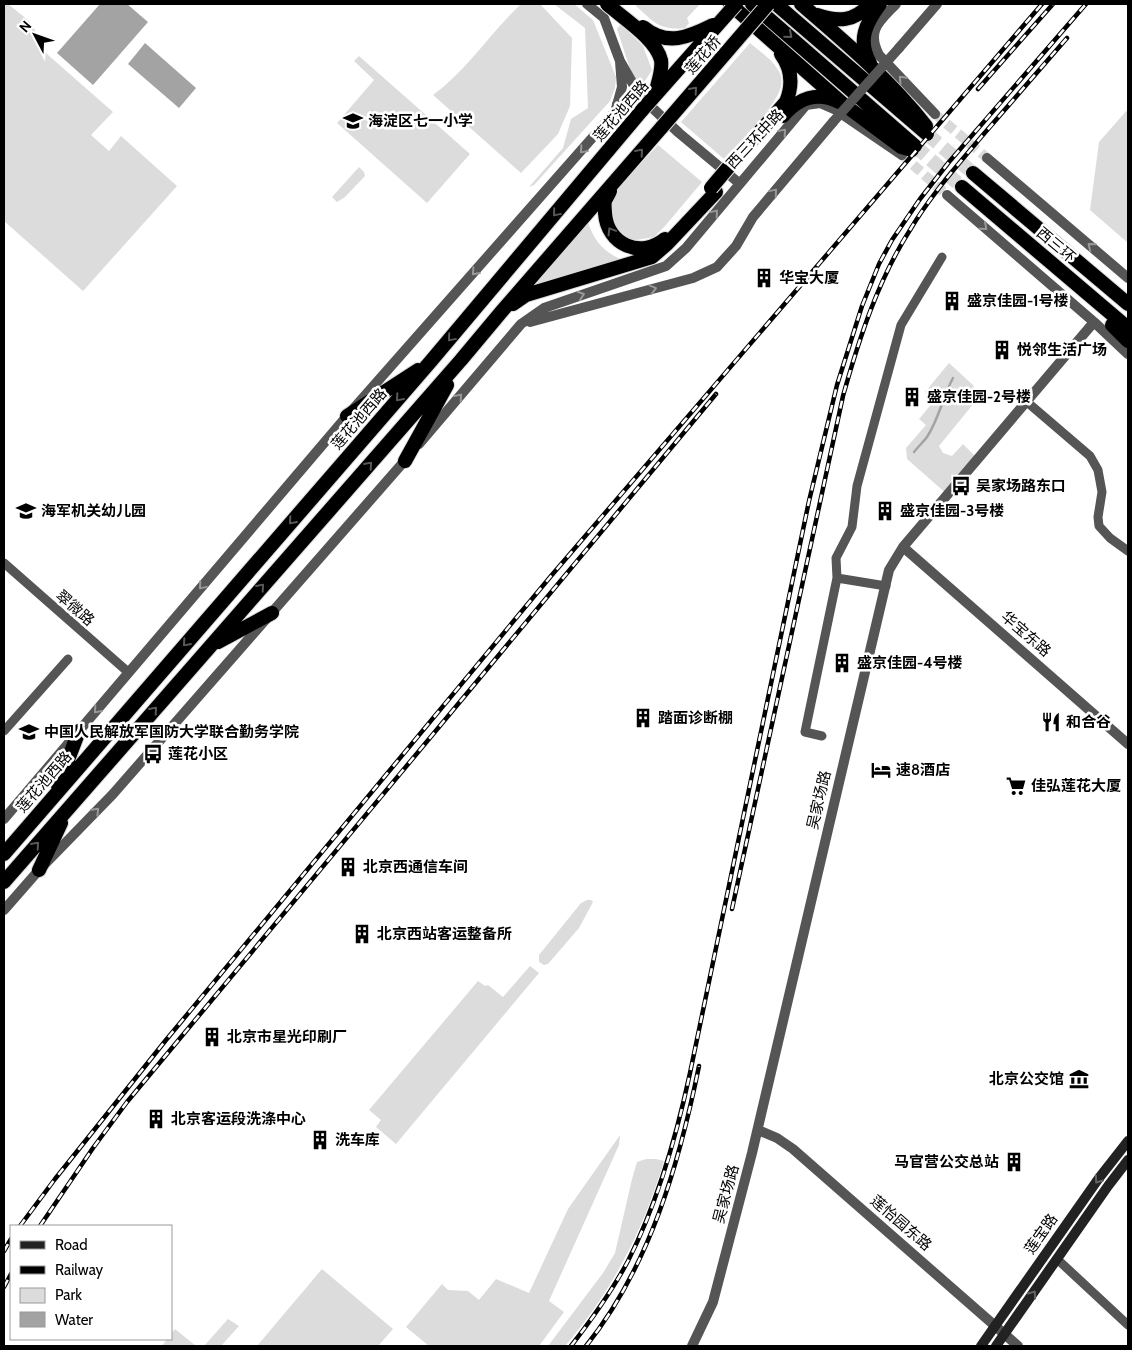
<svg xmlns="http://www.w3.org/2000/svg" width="1132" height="1350" font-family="Cabin,'Noto Sans SC',sans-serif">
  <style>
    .green { fill: #dcdcdc }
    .water { fill: #a3a3a3 }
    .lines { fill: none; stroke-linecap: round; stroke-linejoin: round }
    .stream { stroke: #a3a3a3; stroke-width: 2.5 }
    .tertiary-tunnel { stroke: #d9d9d9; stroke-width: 10; stroke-dasharray: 10 5; stroke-linecap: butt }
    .trunk-tunnel { stroke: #d9d9d9; stroke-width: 14; stroke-dasharray: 14 7; stroke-linecap: butt }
    .trunk-casing { stroke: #dbdbdb; stroke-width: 16 }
    .minor { stroke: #555; stroke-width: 9 }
    .tertiary { stroke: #555; stroke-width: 10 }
    .secondary { stroke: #222; stroke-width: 10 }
    .trunk { stroke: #000; stroke-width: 14 }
    .rail-casing { stroke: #000; stroke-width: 4.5 }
    .rail { stroke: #fff; stroke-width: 2.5; stroke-dasharray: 8; stroke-linecap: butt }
    .trunk-bridge-casing { stroke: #dbdbdb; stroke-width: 16; stroke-linecap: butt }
    .tertiary-bridge { stroke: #555; stroke-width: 10 }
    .trunk-bridge { stroke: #000; stroke-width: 14 }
    .oneway { stroke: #595959 }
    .oneway2 { stroke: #999 }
    .oneway3 { stroke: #646464 }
    .labels { text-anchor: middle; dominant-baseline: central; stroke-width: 5; stroke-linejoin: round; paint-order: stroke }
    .street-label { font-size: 15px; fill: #000; stroke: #fff }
    .poi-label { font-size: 15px; font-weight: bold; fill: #000; stroke: #fff; text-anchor: start }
  </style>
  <rect width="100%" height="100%" fill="#fff"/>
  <path class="green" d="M4 4H8C25 18 38 24 39 47L113 112 91 135 109 151 121 136 177 186 83 291 4 221Z
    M521 4H540L572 38 570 106 558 134 521 173 433 95C467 70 490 33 521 4Z
    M554 4H574L593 20 616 77 615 88 610 101 534 185 529 187 563 148 571 119 588 108 585 28Z
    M637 4H700L687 18 689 23 685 28C659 31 653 21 636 6Z
    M621 24 643 46 652 70 640 89 633 78 617 29Z
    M750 43C759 51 772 59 778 70 783 76 782 86 779 92 770 113 740 141 724 159L681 122Z
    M359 56 470 154 427 203 337 123 374 80 354 61Z
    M1128 109V243L1090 210 1099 142Z
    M658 145 702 182 665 226 654 237 636 240 624 239 615 232 609 208 612 194Z
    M359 167 364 172 365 176 345 197 337 202 332 197Z
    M588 222C595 244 606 253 626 262L538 286V280Z
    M949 363 973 385 979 397 939 446 943 453 952 456 963 444 978 459 948 495 907 459 906 448 926 425 919 419 934 401 925 392Z
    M587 900H591L593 902 579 928 548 964 544 965 539 962V955L581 903Z
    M530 966 539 973 396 1144 376 1127 381 1120 369 1110 478 981 485 986 488 985 503 997Z
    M620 1135 619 1145 549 1301 564 1312 539 1346H429L406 1327 442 1284 448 1290 468 1291 479 1300 496 1279 529 1293 568 1209Z
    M646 1159H656L664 1161C644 1229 611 1293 565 1346H548L603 1273 615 1253 632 1179 637 1162Z
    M322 1269 393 1329 378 1346H257Z
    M228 1319 239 1326 221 1346H204Z
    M175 1329 196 1346H162L167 1339H171V1334Z"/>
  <path class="water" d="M100 4H127L148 22 93 85 57 53Z
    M145 43 196 88 179 108 128 64Z"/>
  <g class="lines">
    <path class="stream" d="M914 452C918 447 923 442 927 437 939 419 943 396 953 378"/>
    <path class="tertiary-tunnel" d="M935 114 987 158
      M902 155 947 195"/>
    <path class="trunk-tunnel" d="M927 134 973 173
      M915 146 962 187"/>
    <defs>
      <path id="trunk" d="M730 4 842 103 901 147 912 150
        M752 4 915 146
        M776 4 927 134
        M801 4C845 42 890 80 926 126
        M817 15C838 22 854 22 870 4
        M870 63C857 40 866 23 880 4
        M783 116C798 98 817 91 839 102
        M737 157 786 102C793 85 792 69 781 54
        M973 173 1128 304
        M962 187 1128 328
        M610 191C609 194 606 198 605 201 604 205 605 210 605 213 607 245 641 259 665 239
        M513 304 526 295 652 257 667 244 716 192
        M1112 325 1128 341
        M347 416 418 370
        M405 461 447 385
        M218 642 272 613
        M58 786 79 731
        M4 854 431 361 643 109
        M39 870 61 823
        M4 882 461 360 502 311 662 127"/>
    </defs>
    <use href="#trunk" class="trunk-casing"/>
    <path class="minor" d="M1027 402 1090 456 1098 470 1102 492 1098 517 1099 526 1110 538 1128 551
      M4 563 128 672
      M837 578 886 586
      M4 731 68 659
      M822 736 805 732 837 578 836 558 852 527 857 486 901 325 942 257
      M1057 1259 1128 1325"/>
    <path class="tertiary" d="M587 4 604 18 620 61 641 98H628L617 104
      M896 4C880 21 866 30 879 55L935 114
      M899 48 937 4
      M644 100 679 133 739 183
      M987 158 1128 278
      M947 195 1094 322 1128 354
      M530 322 693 278 717 267 736 246 753 217 833 122
      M419 444 521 324 544 308 666 266 686 248 806 105 820 103 836 110 902 155
      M903 547 1128 744
      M4 819 347 416 615 112 622 87 620 61
      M4 910 39 870 113 794 408 457
      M758 1130 777 1138 793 1149 1018 1346
      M692 1346 713 1302 752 1153 889 570 903 547 1094 322"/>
    <path class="secondary" d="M981 1346 1099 1178 1128 1141
      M996 1346 1108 1186 1128 1160"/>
    <use href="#trunk" class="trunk"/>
    <defs>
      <path id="rail" d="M978 89 1053 4
        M732 909 843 396C859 339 878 280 910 230 930 196 957 166 982 136 1010 104 1038 71 1067 38
        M20 1226 55 1179 166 1040 551 576 1042 4
        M40 1226 93 1148 127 1102 716 394
        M4 1251 11 1239
        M4 1287 11 1274
        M571 1346C592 1319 612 1291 628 1261 658 1202 676 1138 690 1073L809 501 837 385 862 306 879 264 892 240 920 199 949 162 1086 4
        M586 1346C650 1266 679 1164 699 1066"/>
    </defs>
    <use href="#rail" class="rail-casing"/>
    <use href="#rail" class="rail"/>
    <defs>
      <path id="trunk-bridge" d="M607 4C623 18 656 39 661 60 663 71 657 84 655 95
        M643 27C667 47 689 37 713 25
        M643 109 736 4
        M662 127 768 4
        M711 188 737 157"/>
    </defs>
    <use href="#trunk-bridge" class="trunk-bridge-casing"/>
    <path class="tertiary-bridge" d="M833 122 899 48"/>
    <use href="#trunk-bridge" class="trunk-bridge"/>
  </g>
  <defs><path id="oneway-chevron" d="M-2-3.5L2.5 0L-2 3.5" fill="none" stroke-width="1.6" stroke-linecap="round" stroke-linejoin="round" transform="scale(1.25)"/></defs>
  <g class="oneway">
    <use href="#oneway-chevron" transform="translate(789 35) rotate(41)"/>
    <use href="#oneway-chevron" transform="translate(694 90) rotate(-49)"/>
    <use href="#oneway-chevron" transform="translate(640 152) rotate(-49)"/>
    <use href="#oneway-chevron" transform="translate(556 213) rotate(130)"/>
    <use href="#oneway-chevron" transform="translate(611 231) rotate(-121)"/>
    <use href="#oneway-chevron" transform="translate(451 338) rotate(130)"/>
    <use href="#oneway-chevron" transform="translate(399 398) rotate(131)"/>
    <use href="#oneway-chevron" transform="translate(369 465) rotate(-49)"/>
    <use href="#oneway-chevron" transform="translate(292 521) rotate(131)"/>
    <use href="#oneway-chevron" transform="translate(261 587) rotate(-49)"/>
    <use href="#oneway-chevron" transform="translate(186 643) rotate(131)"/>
    <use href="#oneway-chevron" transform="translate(154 710) rotate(-49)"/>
    <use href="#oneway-chevron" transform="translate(36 845) rotate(-49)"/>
  </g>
  <g class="oneway2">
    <use href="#oneway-chevron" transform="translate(902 79) rotate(-133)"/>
    <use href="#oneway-chevron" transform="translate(783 132) rotate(-49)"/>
    <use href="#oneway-chevron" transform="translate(583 150) rotate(131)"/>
    <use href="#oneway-chevron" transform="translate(774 192) rotate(-50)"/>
    <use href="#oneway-chevron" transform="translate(715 213) rotate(-50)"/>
    <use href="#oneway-chevron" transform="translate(984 227) rotate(41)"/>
    <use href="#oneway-chevron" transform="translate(1091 246) rotate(-140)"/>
    <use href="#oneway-chevron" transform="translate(475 272) rotate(132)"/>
    <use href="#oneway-chevron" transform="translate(653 289) rotate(-15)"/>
    <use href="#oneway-chevron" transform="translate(581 295) rotate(-19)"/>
    <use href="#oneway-chevron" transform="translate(459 397) rotate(-50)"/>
    <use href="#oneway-chevron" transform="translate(202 586) rotate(130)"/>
    <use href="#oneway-chevron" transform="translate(97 710) rotate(131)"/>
    <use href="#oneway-chevron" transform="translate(96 811) rotate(-46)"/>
  </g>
  <g class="oneway3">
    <use href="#oneway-chevron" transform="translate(1098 1180) rotate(126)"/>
    <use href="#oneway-chevron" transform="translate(1033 1294) rotate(-55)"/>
  </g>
  <defs>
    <symbol id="school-bare" viewBox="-9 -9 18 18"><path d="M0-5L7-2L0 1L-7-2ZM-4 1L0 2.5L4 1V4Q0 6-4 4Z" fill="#000" stroke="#fff" stroke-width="2.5" paint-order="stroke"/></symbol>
    <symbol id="building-bare" viewBox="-9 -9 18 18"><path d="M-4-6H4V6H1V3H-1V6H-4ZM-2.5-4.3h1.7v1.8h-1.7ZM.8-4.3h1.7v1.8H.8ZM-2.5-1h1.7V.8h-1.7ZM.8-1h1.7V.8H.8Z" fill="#000" stroke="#fff" stroke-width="2.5" paint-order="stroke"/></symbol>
    <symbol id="bus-bare" viewBox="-9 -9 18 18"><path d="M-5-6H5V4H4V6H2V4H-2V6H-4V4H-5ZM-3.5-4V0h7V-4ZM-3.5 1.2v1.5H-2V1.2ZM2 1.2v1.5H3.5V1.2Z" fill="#000" stroke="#fff" stroke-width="2.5" paint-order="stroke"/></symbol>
    <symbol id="restaurant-bare" viewBox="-9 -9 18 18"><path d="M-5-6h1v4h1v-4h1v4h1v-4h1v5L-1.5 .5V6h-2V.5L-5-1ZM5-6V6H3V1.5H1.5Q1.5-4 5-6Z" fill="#000" stroke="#fff" stroke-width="2.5" paint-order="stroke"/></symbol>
    <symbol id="university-bare" viewBox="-9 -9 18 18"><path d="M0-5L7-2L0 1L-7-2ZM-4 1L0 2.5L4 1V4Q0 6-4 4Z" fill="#000" stroke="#fff" stroke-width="2.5" paint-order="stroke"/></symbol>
    <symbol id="hotel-bare" viewBox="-9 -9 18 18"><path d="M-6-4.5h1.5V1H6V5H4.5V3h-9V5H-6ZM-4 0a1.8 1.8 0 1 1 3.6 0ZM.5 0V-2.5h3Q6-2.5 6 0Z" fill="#000" stroke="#fff" stroke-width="2.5" paint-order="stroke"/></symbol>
    <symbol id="supermarket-bare" viewBox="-9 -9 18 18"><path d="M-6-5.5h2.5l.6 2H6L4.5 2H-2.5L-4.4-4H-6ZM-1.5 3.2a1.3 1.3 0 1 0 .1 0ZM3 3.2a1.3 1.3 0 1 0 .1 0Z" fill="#000" stroke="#fff" stroke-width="2.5" paint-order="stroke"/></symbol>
    <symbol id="museum-bare" viewBox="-9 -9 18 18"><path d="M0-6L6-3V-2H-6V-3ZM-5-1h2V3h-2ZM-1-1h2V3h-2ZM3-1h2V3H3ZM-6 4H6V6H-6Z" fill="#000" stroke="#fff" stroke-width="2.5" paint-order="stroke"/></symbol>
  </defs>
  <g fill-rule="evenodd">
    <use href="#school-bare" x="339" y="107" width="28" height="28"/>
    <use href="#building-bare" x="750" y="264" width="28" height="28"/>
    <use href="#building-bare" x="938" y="287" width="28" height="28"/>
    <use href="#building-bare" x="988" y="336" width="28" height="28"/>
    <use href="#building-bare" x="898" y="383" width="28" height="28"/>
    <use href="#bus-bare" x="947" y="472" width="28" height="28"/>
    <use href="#school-bare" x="12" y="497" width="28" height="28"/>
    <use href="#building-bare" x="871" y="497" width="28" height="28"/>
    <use href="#building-bare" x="828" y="649" width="28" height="28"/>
    <use href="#building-bare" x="629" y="704" width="28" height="28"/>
    <use href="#restaurant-bare" x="1037" y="708" width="28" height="28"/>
    <use href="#university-bare" x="15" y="718" width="28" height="28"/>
    <use href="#bus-bare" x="139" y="740" width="28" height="28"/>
    <use href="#hotel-bare" x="867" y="756" width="28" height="28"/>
    <use href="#supermarket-bare" x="1002" y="772" width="28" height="28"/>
    <use href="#building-bare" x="334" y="853" width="28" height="28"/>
    <use href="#building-bare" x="348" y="920" width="28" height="28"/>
    <use href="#building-bare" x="198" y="1023" width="28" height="28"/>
    <use href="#museum-bare" x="1065" y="1065" width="28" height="28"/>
    <use href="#building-bare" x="142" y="1105" width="28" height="28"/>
    <use href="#building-bare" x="306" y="1126" width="28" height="28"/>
    <use href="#building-bare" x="1000" y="1148" width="28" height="28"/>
  </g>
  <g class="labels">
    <g class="street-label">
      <text transform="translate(703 55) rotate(-49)">莲花桥</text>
      <text transform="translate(621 111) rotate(-49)">莲花池西路</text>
      <text transform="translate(755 139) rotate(-47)">西三环中路</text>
      <text transform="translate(1056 245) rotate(40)">西三环</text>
      <text transform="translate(359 419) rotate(-49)">莲花池西路</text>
      <text transform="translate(75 608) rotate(41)">翠微路</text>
      <text transform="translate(1026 634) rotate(41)">华宝东路</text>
      <text transform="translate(44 782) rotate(-49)">莲花池西路</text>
      <text transform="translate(819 800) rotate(-77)">吴家场路</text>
      <text transform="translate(726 1194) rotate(-75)">吴家场路</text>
      <text transform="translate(901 1223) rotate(41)">莲怡园东路</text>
      <text transform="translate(1041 1234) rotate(-55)">莲宝路</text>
    </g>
    <g class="poi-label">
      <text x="368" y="121">海淀区七一小学</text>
      <text x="779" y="278">华宝大厦</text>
      <text x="967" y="301">盛京佳园-1号楼</text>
      <text x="1017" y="350">悦邻生活广场</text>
      <text x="927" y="397">盛京佳园-2号楼</text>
      <text x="976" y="486">吴家场路东口</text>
      <text x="41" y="511">海军机关幼儿园</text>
      <text x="900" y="511">盛京佳园-3号楼</text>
      <text x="857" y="663">盛京佳园-4号楼</text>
      <text x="658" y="718">踏面诊断棚</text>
      <text x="1066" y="722">和合谷</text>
      <text x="44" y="732">中国人民解放军国防大学联合勤务学院</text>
      <text x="168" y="754">莲花小区</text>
      <text x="896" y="770">速8酒店</text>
      <text x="1031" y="786">佳弘莲花大厦</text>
      <text x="363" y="867">北京西通信车间</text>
      <text x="377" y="934">北京西站客运整备所</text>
      <text x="227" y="1037">北京市星光印刷厂</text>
      <text x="1064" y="1079" text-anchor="end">北京公交馆</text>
      <text x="171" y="1119">北京客运段洗涤中心</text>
      <text x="335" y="1140">洗车库</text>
      <text x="999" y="1162" text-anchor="end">马官营公交总站</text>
    </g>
  </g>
  <rect width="1132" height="1350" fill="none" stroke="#000000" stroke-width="10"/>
  <rect x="10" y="1225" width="162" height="115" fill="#ffffff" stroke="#999999"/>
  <rect x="20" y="1241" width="25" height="8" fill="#222222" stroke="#999999"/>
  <text x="55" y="1250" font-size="15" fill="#000000">Road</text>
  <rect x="20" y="1266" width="25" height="8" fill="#000000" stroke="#999999"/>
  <text x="55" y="1275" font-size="15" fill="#000000">Railway</text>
  <rect x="20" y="1288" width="25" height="15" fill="#dcdcdc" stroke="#999999"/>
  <text x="55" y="1300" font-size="15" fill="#000000">Park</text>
  <rect x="20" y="1312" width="25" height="15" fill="#a3a3a3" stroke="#999999"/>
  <text x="55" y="1325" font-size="15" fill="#000000">Water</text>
  <g transform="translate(35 35) rotate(311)" stroke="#ffffff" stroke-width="4" paint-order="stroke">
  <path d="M0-4L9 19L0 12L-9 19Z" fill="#000000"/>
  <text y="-8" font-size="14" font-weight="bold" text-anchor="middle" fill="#000000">N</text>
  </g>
</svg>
